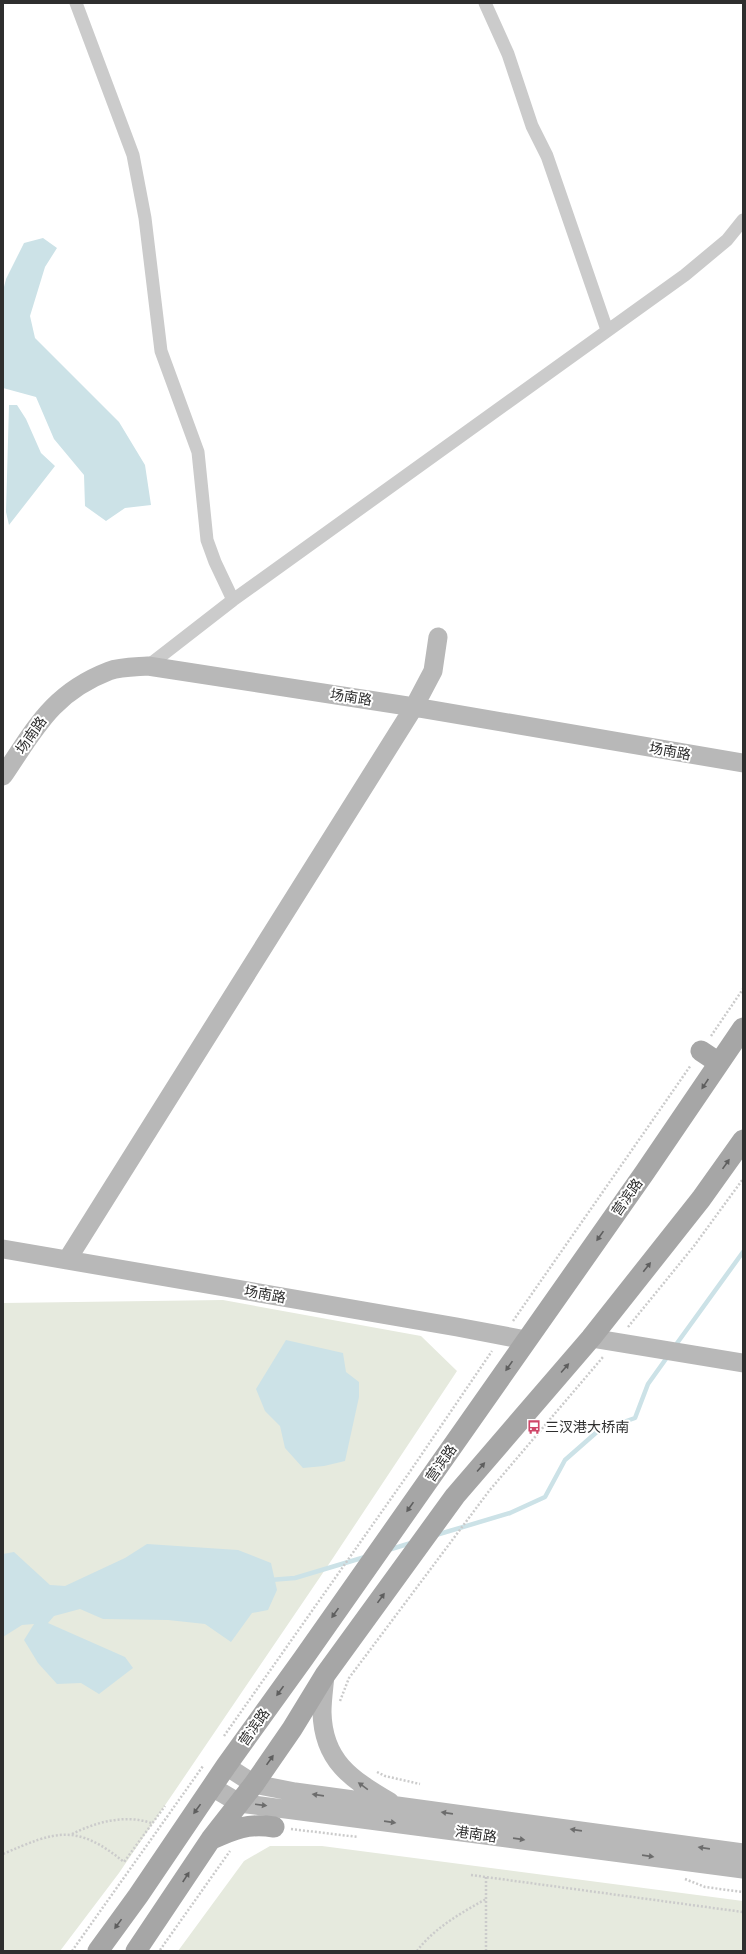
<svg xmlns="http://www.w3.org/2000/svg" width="746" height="1954" font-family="'Public Sans','Noto Sans SC',sans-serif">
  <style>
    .green { fill: #e6eade }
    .water { fill: #cce2e7 }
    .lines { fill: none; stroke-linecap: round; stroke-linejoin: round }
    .stream { stroke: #cce2e7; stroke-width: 4.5 }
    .path { stroke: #cbcbcb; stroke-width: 2.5; stroke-dasharray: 2 2; stroke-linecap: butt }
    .street { stroke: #cbcbcb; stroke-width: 13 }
    .secondary { stroke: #b8b8b8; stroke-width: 19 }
    .primary { stroke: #a6a6a6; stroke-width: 21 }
    .oneway { fill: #5e5e5e }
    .oneway2 { fill: #6c6c6c }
    .labels { text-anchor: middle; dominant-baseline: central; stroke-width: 4; stroke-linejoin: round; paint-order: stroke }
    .street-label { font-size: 14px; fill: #2e2e2e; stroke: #fff }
    .poi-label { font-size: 14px; fill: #2e2e2e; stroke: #fff; text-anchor: start }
  </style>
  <rect width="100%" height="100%" fill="#fff"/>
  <path class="green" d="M223 1300 421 1336 457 1371 333 1558 119 1873 60 1951H3V1303Z
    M270 1846H322L743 1901V1951H178L244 1861Z"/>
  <path class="water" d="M43 238 57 248 45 267 30 316 35 338 119 422 145 465 151 505 125 508 106 521 85 506 84 475 54 439 36 397 3 388V291L6 279 24 243Z
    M9 405H17L26 419 41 453 55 466 9 525 6 512Z
    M286 1340 343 1353 346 1372 359 1382V1397L345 1461 324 1466 303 1468 285 1448 280 1426 265 1411 256 1389Z
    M147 1544 238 1550 271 1563 277 1590 268 1610 252 1613 231 1642 205 1624 168 1620 103 1619 80 1609 54 1616 48 1623 125 1657 133 1668 99 1694 81 1683 57 1684 38 1663 24 1640 34 1624 22 1625 3 1637V1554L14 1552 50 1585 65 1586 125 1558Z"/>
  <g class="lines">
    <path class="stream" d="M675 1346 743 1252
      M436 1535 510 1513 545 1497 565 1460 598 1431 635 1418 648 1384 668 1356
      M388 1550 411 1543
      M270 1580 295 1578 365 1557"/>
    <path class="path" d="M711 1036 743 989
      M513 1321 691 1065
      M628 1327 694 1246 743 1179
      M340 1701 349 1678 489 1491 603 1357
      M224 1736 409 1473 492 1351
      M377 1772 385 1776 420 1784
      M291 1829 358 1837
      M72 1834C96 1822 125 1814 151 1823
      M3 1854C56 1831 76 1823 124 1862L165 1806
      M471 1875 743 1912
      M486 1877V1951
      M685 1879 705 1887 743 1892
      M160 1950 230 1851
      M72 1951 203 1766
      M417 1951C434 1928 461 1913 486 1899"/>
    <path class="street" d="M76 3 133 155 145 218 161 351 198 452 207 540 215 562 233 600
      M485 3 508 54 532 126 547 156 607 330
      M148 666 233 600 685 275 727 240 743 220"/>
    <path class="secondary" d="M3 776C35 729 52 693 109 671 120 667 136 667 148 666L414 707 743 763
      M3 1249 457 1327 526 1340
      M67 1260 414 707 433 671 438 637
      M591 1338 743 1363
      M325 1675C324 1687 322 1700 322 1712 323 1761 351 1779 390 1802
      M226 1766 254 1784 295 1792 743 1853
      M212 1787 239 1803 743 1869"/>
    <path class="primary" d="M701 1051 719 1063
      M212 1839C234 1829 248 1823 274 1827
      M98 1951 138 1896 226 1766 303 1659 645 1172 743 1028
      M136 1951 211 1839 254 1784 292 1729 325 1675 455 1496 591 1338 701 1199 743 1140"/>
  </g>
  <defs><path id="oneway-solid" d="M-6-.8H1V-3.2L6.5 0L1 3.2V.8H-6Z"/></defs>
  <g class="oneway">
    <use href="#oneway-solid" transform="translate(705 1084) rotate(124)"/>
    <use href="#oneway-solid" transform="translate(726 1164) rotate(-55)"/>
    <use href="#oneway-solid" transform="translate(600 1236) rotate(125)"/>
    <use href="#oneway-solid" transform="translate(647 1267) rotate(-52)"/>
    <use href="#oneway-solid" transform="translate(509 1366) rotate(125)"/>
    <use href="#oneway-solid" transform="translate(565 1368) rotate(-49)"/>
    <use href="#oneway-solid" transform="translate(481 1467) rotate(-49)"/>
    <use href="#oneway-solid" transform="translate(410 1507) rotate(125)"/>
    <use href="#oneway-solid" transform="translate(381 1598) rotate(-54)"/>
    <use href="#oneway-solid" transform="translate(335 1613) rotate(125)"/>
    <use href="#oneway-solid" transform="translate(280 1691) rotate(126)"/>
    <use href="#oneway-solid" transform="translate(270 1760) rotate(-55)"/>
    <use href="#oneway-solid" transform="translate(197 1809) rotate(126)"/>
    <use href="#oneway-solid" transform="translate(186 1877) rotate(-57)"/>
    <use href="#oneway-solid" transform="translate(118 1924) rotate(126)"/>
  </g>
  <g class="oneway2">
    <use href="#oneway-solid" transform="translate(363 1786) rotate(-144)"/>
    <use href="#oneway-solid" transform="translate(318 1795) rotate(-172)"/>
    <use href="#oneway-solid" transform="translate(261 1805) rotate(7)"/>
    <use href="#oneway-solid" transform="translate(447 1813) rotate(-172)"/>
    <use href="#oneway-solid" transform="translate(390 1822) rotate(8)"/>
    <use href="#oneway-solid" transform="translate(576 1830) rotate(-172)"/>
    <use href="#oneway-solid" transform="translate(519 1839) rotate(8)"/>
    <use href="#oneway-solid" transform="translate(704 1848) rotate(-172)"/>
    <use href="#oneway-solid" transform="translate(648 1856) rotate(8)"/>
  </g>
  <defs>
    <symbol id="bus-bare" viewBox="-9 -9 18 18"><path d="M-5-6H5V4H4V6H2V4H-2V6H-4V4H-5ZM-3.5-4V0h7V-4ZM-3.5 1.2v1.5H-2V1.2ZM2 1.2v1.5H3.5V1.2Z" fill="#cf4769" stroke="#fff" stroke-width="2.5" paint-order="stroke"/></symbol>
  </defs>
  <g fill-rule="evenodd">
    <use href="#bus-bare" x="524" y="1417" width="20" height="20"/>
  </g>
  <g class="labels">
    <g class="street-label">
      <text transform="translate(351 697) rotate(9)">场南路</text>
      <text transform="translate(31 735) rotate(-55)">场南路</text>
      <text transform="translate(670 751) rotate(10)">场南路</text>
      <text transform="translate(627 1197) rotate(-55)">营滨路</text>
      <text transform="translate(265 1294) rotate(10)">场南路</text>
      <text transform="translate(441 1463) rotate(-55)">营滨路</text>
      <text transform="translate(254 1727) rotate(-55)">营滨路</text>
      <text transform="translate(476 1834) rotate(8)">港南路</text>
    </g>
    <g class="poi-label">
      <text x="545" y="1427">三汊港大桥南</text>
    </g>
  </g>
  <rect width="746" height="1954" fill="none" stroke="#2e2e2e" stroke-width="8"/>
</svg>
